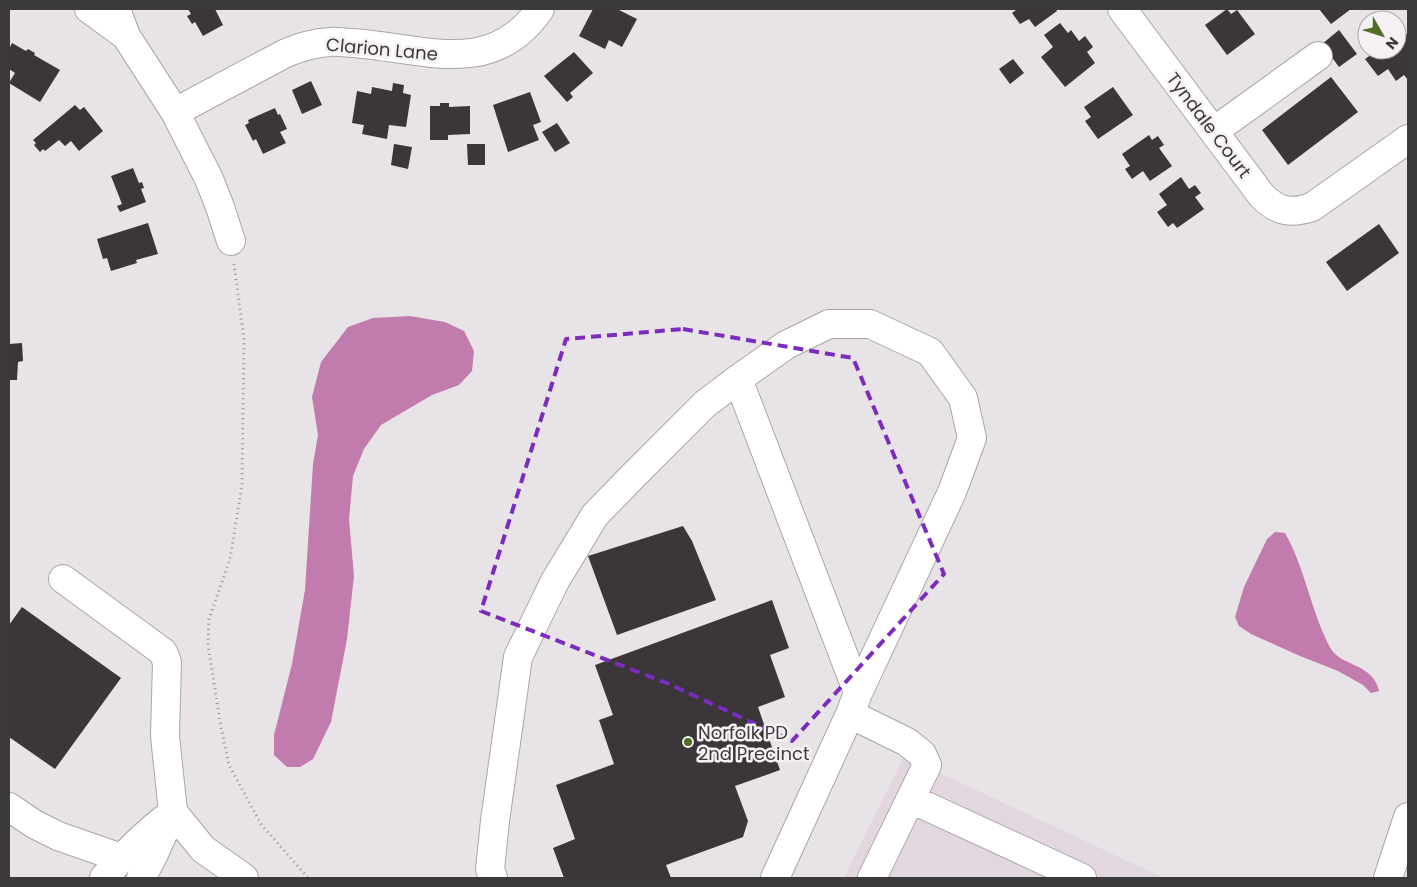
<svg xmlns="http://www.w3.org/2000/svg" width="1417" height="887" font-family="Poppins,sans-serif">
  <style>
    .built { fill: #e3d7df }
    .water { fill: #c17bad }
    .building { fill: #3a3639 }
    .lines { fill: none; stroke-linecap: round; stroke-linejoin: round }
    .minor-casing { stroke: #a9a5a8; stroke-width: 30 }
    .path { stroke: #969395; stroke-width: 3; stroke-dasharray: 1 4; stroke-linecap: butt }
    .minor { stroke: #fff; stroke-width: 28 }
    .marked { fill: none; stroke: #7b2cbf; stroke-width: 4; stroke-dasharray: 10 6; stroke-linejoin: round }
    .poi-dot { fill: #516f24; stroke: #f5f0f4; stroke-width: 2 }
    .labels { text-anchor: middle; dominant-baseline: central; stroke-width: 5; stroke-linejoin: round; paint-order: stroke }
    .street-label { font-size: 18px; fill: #3b393a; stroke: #f5f0f4 }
    .poi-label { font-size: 18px; fill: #3b393a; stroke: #f5f0f4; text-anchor: start }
  </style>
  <rect width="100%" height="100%" fill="#e8e3e6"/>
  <path class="built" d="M904 756 1164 878H844Z"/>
  <path class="water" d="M410 316 445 322 464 331 474 351 472 371 459 385 432 395 381 425 364 449 353 476 349 519 354 576 347 639 331 722 313 759 300 767H287L274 755V735L292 664 305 590 313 464 318 435 312 397 321 362 348 327 373 318Z
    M1275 532 1285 533C1306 570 1311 613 1331 649 1342 667 1373 663 1379 691L1371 693 1363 685 1338 671 1300 656 1251 634 1239 626 1235 617 1244 587 1267 539Z"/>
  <path class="building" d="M188 9H215L223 25 203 36 195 22 192 24 187 16 191 14Z
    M593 9H617L637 19 622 47 609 40 605 49 579 36Z
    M1015 9H1056L1057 11 1035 27 1029 19 1020 24 1012 13 1016 10Z
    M1227 9 1231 14 1237 10 1255 34 1227 55 1205 25Z
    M1319 9H1351L1331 24Z
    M1060 23 1068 33 1071 30 1079 41 1085 36 1093 47 1087 52 1095 63 1065 87 1041 57 1053 47 1044 35Z
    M1339 30 1357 54 1339 67 1322 44Z
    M1408 33V80L1404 75 1396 81 1388 69 1378 76 1365 59 1378 50H1397V41Z
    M12 43 26 51 28 49 35 53 34 55 60 70 40 102 9 83 15 73 9 69V49Z
    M574 52 593 73 570 93 573 97 567 102 544 76Z
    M1013 59 1024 73 1010 84 999 69Z
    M1331 77 1358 112 1288 165 1262 130Z
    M311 81 322 105 302 114 292 90Z
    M393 83 404 85 403 93 411 95 406 127 389 125 387 139 362 134 364 125 352 123 357 91 371 94 372 87 392 91Z
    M1113 87 1133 115 1098 139 1085 121 1091 117 1084 107Z
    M530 92 541 122 533 125 539 140 508 152 493 105Z
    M440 103H449V107L470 106V134L448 135V140H430V106H440Z
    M75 105 80 110 84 107 103 131 79 151 71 141 65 146 59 140 45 151 43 149 40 152 34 145 36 143 33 140Z
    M275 108 278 115 280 114 287 129 280 132 286 143 263 154 256 139 253 141 245 125 249 123 248 120Z
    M557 123 570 143 555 152 542 132Z
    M1149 135 1152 140 1158 136 1164 145 1159 148 1172 166 1150 181 1143 171 1132 179 1125 169 1130 166 1122 154Z
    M394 144 412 147 408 169 391 165Z
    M467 144H485V165H468Z
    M133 168 139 183 142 182 144 188 141 189 146 202 120 212 117 206 122 204 111 176Z
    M1181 177 1189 189 1195 185 1201 193 1195 197 1204 209 1177 228 1173 223 1168 227 1157 212 1167 205 1159 194Z
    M148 223 158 254 136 260 137 263 111 271 107 258 103 259 97 239Z
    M1379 224 1399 253 1347 291 1326 262Z
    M22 343 23 361 18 362 17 380H9V344Z
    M683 526 692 541 716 600 617 635 588 556Z
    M772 600 789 648 770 655 785 697 758 707 780 770 735 786 748 821 743 837 666 865 671 878H564L553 848 575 839 556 785 614 764 599 720 613 715 595 665Z
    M22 607 121 678 55 769 9 737V625Z"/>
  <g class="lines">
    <defs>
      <path id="minor" d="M89 9 126 36
        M116 9 126 36 175 112 209 179 220 207 231 241
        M1122 9 1262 196C1278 212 1291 214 1312 207L1408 139
        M175 112 286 53C300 47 314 43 330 42 337 41 346 43 353 43 423 48 492 79 540 9
        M1214 131 1318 56
        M738 379 786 345 829 324H870L930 352 963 398 972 438 952 492 858 693
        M63 579 163 652 167 662 165 736 173 812 203 849 244 878
        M911 799 1082 878
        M9 807 34 824 58 836 121 858
        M104 878C125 853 147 832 173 812
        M141 878 152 858 170 818
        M493 878 490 869 495 821 518 657 555 581 595 515 633 476 705 404 738 379 858 693 850 714
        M775 878 850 714 907 742 922 754 927 765 872 878
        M1388 878 1408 817"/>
    </defs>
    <use href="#minor" class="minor-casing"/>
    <path class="path" d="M234 264 244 340 242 485 230 559 209 619 208 645 221 727 229 765 261 824 308 878"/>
    <use href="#minor" class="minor"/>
  </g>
  <path class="marked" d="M683 329 853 358 944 574 792 741 669 684 481 611 566 339Z"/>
  <circle class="poi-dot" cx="688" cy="742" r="5"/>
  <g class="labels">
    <g class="street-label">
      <text transform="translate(382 49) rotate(5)">Clarion Lane</text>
      <text transform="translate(1209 125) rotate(53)">Tyndale Court</text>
    </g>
    <g class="poi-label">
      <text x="698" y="732">Norfolk PD<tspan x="698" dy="21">2nd Precinct</tspan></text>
    </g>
  </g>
  <rect width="1417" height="887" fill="none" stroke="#3b393a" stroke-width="20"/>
  <g transform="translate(1382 35) rotate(129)"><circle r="24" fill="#f5f0f4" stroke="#aba7aa"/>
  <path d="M0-4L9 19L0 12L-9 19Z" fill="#516f24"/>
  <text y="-8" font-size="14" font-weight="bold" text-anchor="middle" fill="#3b393a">N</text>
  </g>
</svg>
